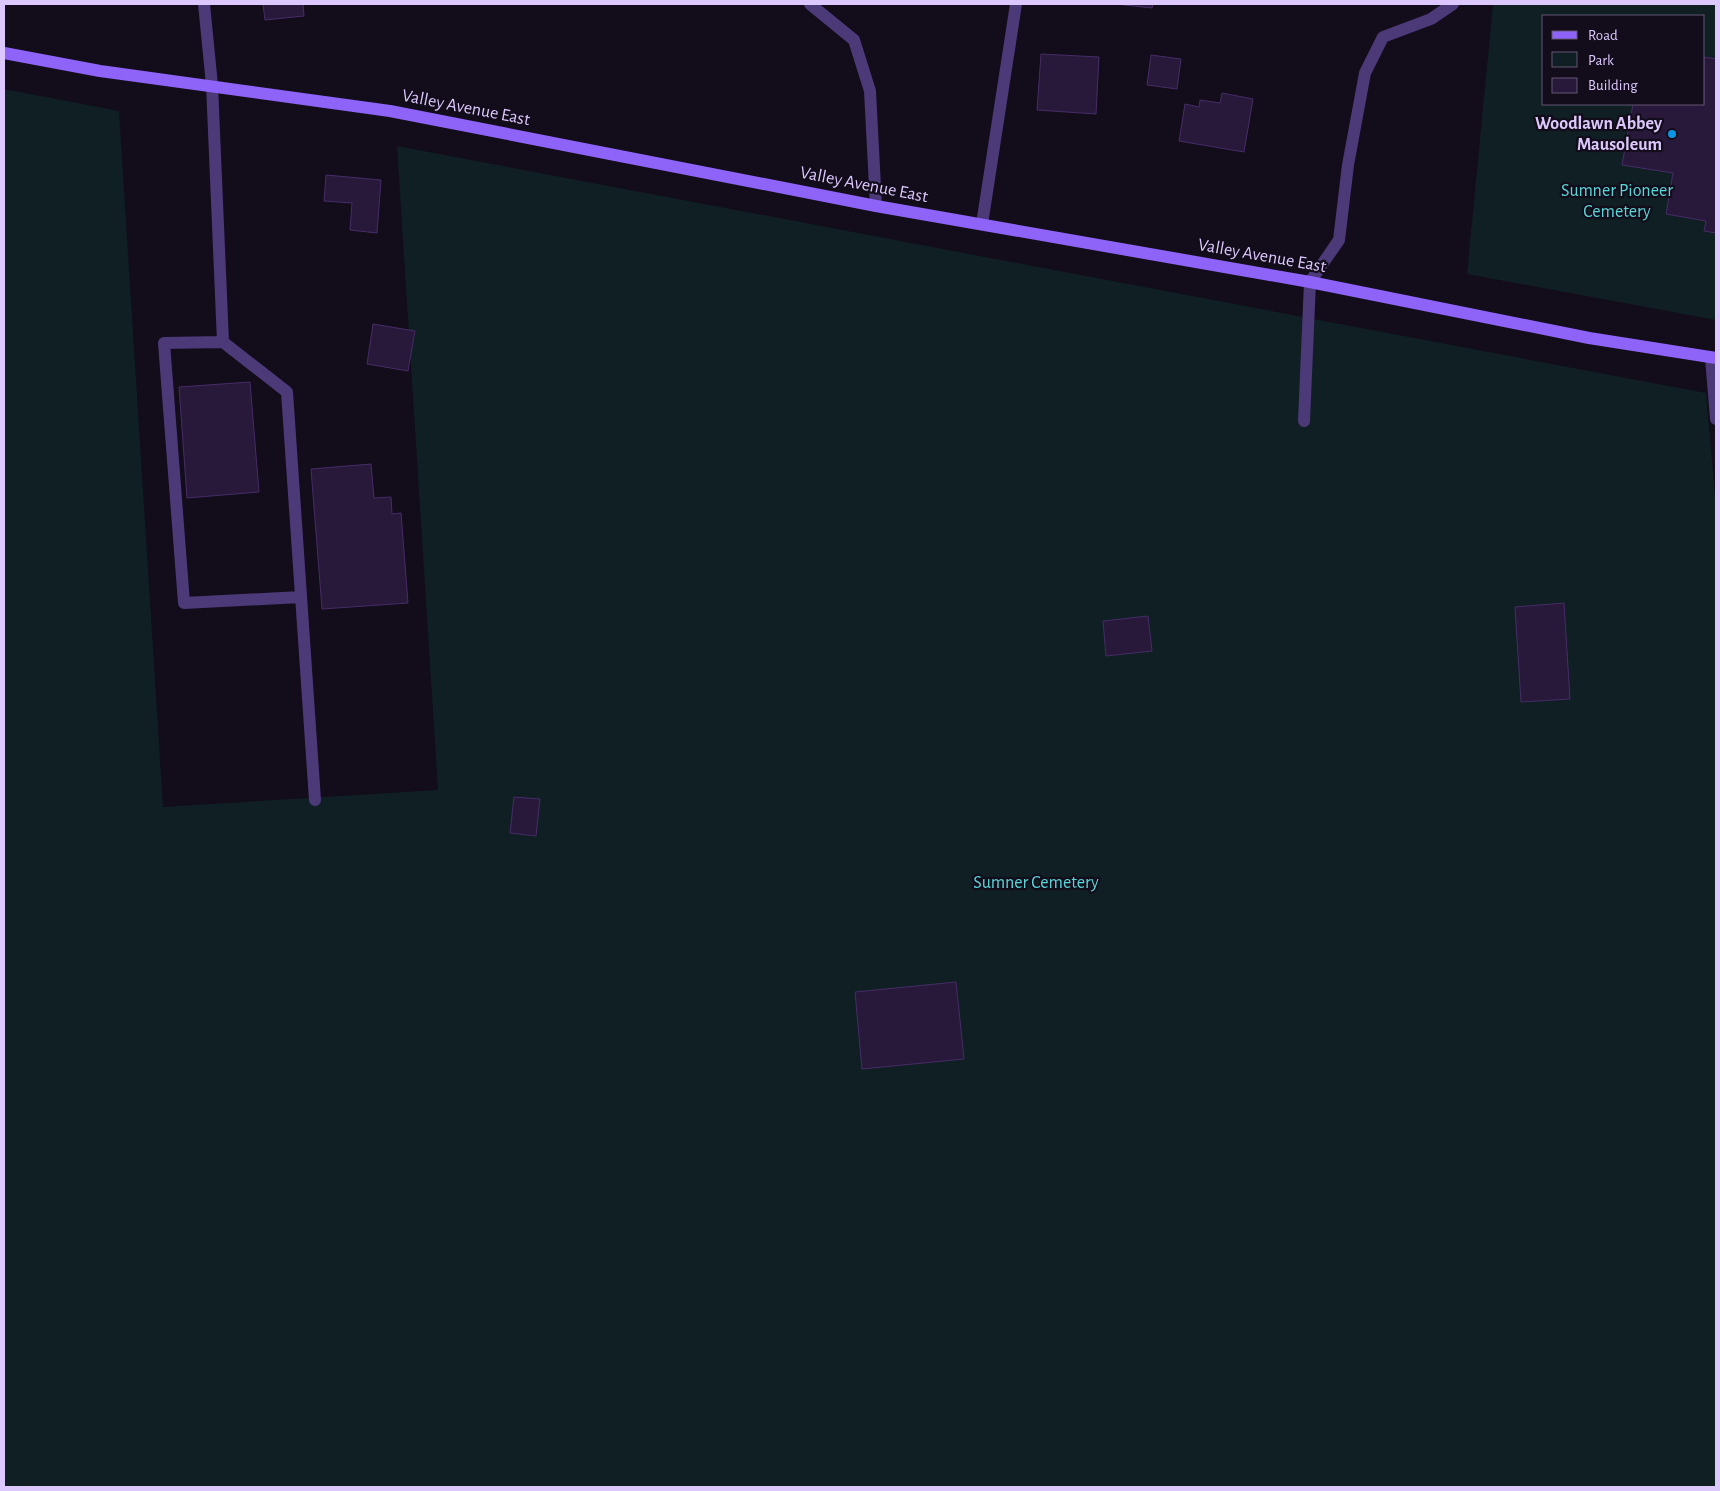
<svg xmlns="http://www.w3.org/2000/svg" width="1720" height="1491" font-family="'Alegreya Sans',sans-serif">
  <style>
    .green { fill: #0f1f24; fill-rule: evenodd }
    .building { fill: #28193b; stroke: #462c66 }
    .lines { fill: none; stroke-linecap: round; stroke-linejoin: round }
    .service { stroke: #4c3978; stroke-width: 12 }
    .minor { stroke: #4c3978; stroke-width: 12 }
    .secondary { stroke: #8e63f8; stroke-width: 12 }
    .poi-dot { fill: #0b96e5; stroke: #120c1b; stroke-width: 2 }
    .labels { text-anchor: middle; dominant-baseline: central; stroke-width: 4.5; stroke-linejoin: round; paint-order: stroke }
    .street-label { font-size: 18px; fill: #dcc8fc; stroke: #120c1b }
    .poi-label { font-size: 18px; font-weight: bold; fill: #dcc8fc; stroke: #120c1b; text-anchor: end }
    .park-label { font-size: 18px; fill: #59d6d7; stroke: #120c1b }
  </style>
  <rect width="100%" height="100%" fill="#120c1b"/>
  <path class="green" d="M1493 4H1716V320L1467 274ZM1544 16H1704V104H1544Z
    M4 89 119 111 163 807 438 790 397 146 1706 393 1716 507V1487H4Z"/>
  <path class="building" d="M263 4H303L304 16 265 20Z
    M1115 4H1153L1152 8Z
    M1041 54 1099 57 1096 114 1037 110Z
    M1151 55 1181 59 1177 89 1147 85Z
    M1704 57 1716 59V233L1704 231 1706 221 1666 214 1673 173 1622 165 1633 104H1704Z
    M1222 93 1253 99 1244 152 1179 141 1185 104 1199 107 1200 100 1220 103Z
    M326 175 381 180 377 233 350 230 352 203 324 201Z
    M373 324 415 331 408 371 367 364Z
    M250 382 259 492 187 498 179 387Z
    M371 464 374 498 391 497 392 514 401 513 408 603 322 609 311 469Z
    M1564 603 1570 699 1521 702 1515 607Z
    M1148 616 1152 651 1106 656 1103 621Z
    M514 797 540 799 536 836 510 833Z
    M956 982 964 1059 862 1069 855 992Z"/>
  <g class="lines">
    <path class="service" d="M810 4 854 40 870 91 876 206
      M212 85 223 342 287 392 315 800
      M982 224 1016 4
      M1310 282 1339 240 1348 165 1365 73 1383 37 1431 19 1453 4
      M223 342 164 343 184 603 301 597"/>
    <path class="minor" d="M204 4 212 85
      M1711 358 1716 419
      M1304 421 1310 282"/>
    <path class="secondary" d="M4 53 100 71 390 111 876 206 1310 282 1589 338 1716 358"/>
  </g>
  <circle class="poi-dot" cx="1672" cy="134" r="5"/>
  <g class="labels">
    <g class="street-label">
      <text transform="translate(466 108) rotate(11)">Valley Avenue East</text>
      <text transform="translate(864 185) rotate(11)">Valley Avenue East</text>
      <text transform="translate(1262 256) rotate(10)">Valley Avenue East</text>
    </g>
    <g class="poi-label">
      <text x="1662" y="124">Woodlawn Abbey<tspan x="1662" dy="21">Mausoleum</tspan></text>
    </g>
    <g class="park-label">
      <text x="1617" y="191">Sumner Pioneer<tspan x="1617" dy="21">Cemetery</tspan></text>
      <text x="1036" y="883">Sumner Cemetery</text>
    </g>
  </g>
  <rect width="1720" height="1491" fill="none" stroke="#dcc8fc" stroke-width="10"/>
  <rect x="1542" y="15" width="162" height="90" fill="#120c1b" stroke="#635775"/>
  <rect x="1552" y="31" width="25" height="8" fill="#8e63f8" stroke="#635775"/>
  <text x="1588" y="40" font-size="15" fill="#dcc8fc">Road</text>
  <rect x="1552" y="52" width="25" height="15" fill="#0f1f24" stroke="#635775"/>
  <text x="1588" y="65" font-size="15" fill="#dcc8fc">Park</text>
  <rect x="1552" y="78" width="25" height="15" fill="#28193b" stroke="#635775"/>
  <text x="1588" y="90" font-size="15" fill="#dcc8fc">Building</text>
</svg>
